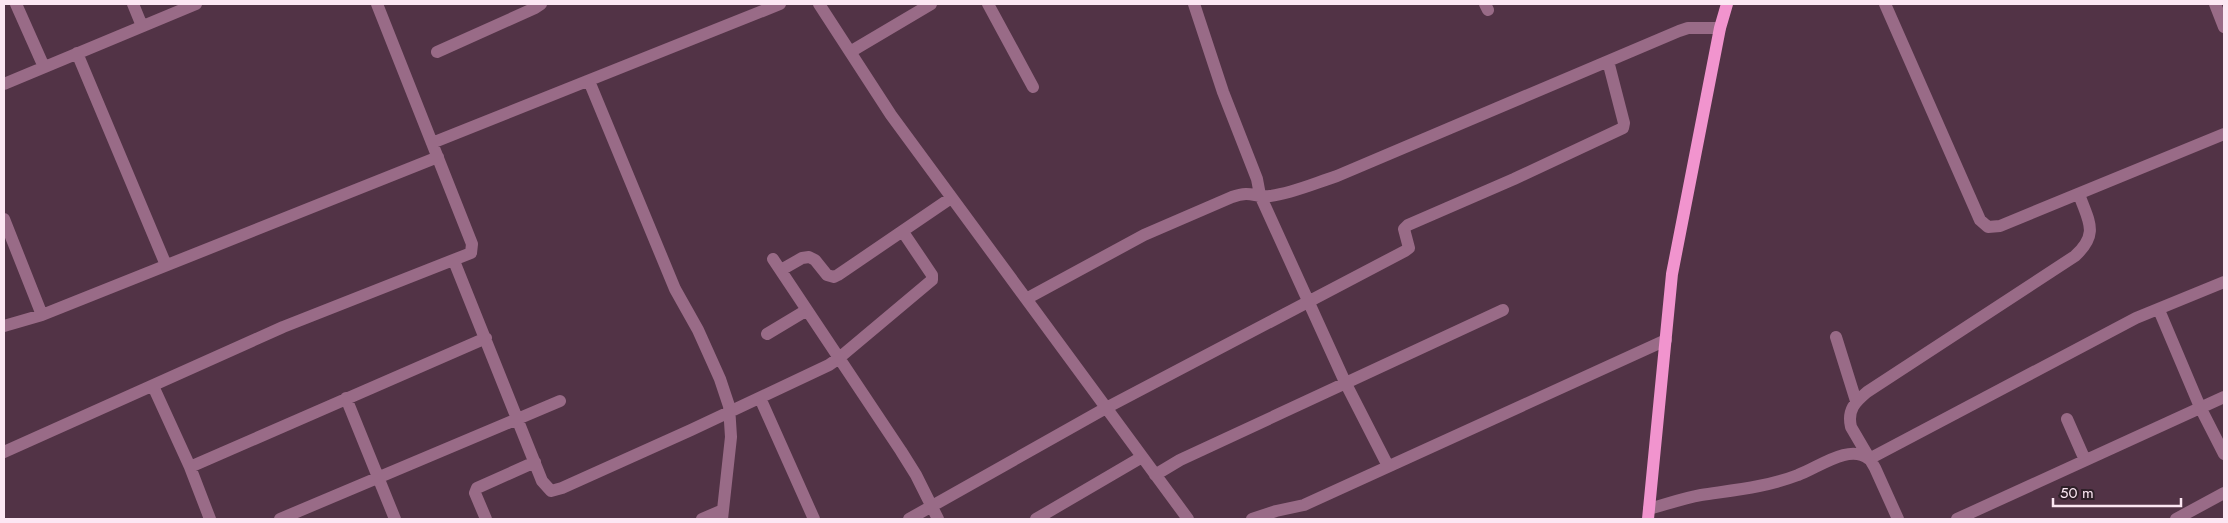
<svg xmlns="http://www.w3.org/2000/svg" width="2228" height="523" font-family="Jost,sans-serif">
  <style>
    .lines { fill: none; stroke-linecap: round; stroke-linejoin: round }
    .minor { stroke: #996b87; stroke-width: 12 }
    .major { stroke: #f194ce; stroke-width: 12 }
  </style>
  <rect width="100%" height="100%" fill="#523346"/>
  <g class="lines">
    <path class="minor" d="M16 4 44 67
      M133 4 142 26
      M819 4 891 115 1188 519
      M988 4 1033 87
      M1194 4 1223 92 1257 179 1260 195 1345 382 1388 466
      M1485 4 1488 10
      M1885 4 1980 220 1988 227 2000 226 2224 134
      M2215 4 2224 27
      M437 52 535 8 541 4
      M850 52 931 4
      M77 53 166 265
      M589 81 675 289 698 330 720 379 729 406 731 437 722 519
      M4 84 196 4
      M432 143 780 4
      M4 219 42 315
      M773 259 901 451 916 475 938 519
      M454 261 542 481 551 491 562 488 691 430 829 365 839 358 932 280V275L903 232
      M781 270 802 258 809 257 815 260 827 275 834 277 838 275 951 198
      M1026 299 1144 235 1232 197C1252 190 1254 198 1270 196 1293 193 1315 183 1337 176L1679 31 1688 28H1720
      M2159 310 2200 407 2224 454
      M4 326 42 315 438 157
      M767 334 807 310
      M1836 337 1856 401
      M153 386 190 467 210 519
      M346 398 395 519
      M760 398 814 519
      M2067 419 2085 460
      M4 452 283 327 471 253 472 244 377 4
      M1869 459 2136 318 2224 282
      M190 467 486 338
      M1155 475 1180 460 1503 310
      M1649 509C1667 504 1684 498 1701 495 1734 490 1767 487 1798 475 1818 468 1849 443 1869 459
      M280 519 560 401
      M486 519 475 493 477 488 535 462
      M702 519 723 510
      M909 519 1106 408 1405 251 1409 248 1404 229 1408 225 1514 179 1623 128 1624 123 1608 61
      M1036 519 1142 457
      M1252 519 1276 511 1304 505 1666 340
      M1898 519 1875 468 1851 427C1847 410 1855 402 1867 392L2075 256C2100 233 2088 221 2079 194
      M1957 519 2224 397
      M2176 519 2224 493"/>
    <path class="major" d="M1648 519 1672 274 1720 28 1727 4"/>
  </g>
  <rect width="2228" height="523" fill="none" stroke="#fce7f3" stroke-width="10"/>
  <path d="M2053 498v8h128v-8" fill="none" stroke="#fce7f3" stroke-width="2.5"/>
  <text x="2060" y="498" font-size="15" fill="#fce7f3" stroke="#2e2028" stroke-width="4" paint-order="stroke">50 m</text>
</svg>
